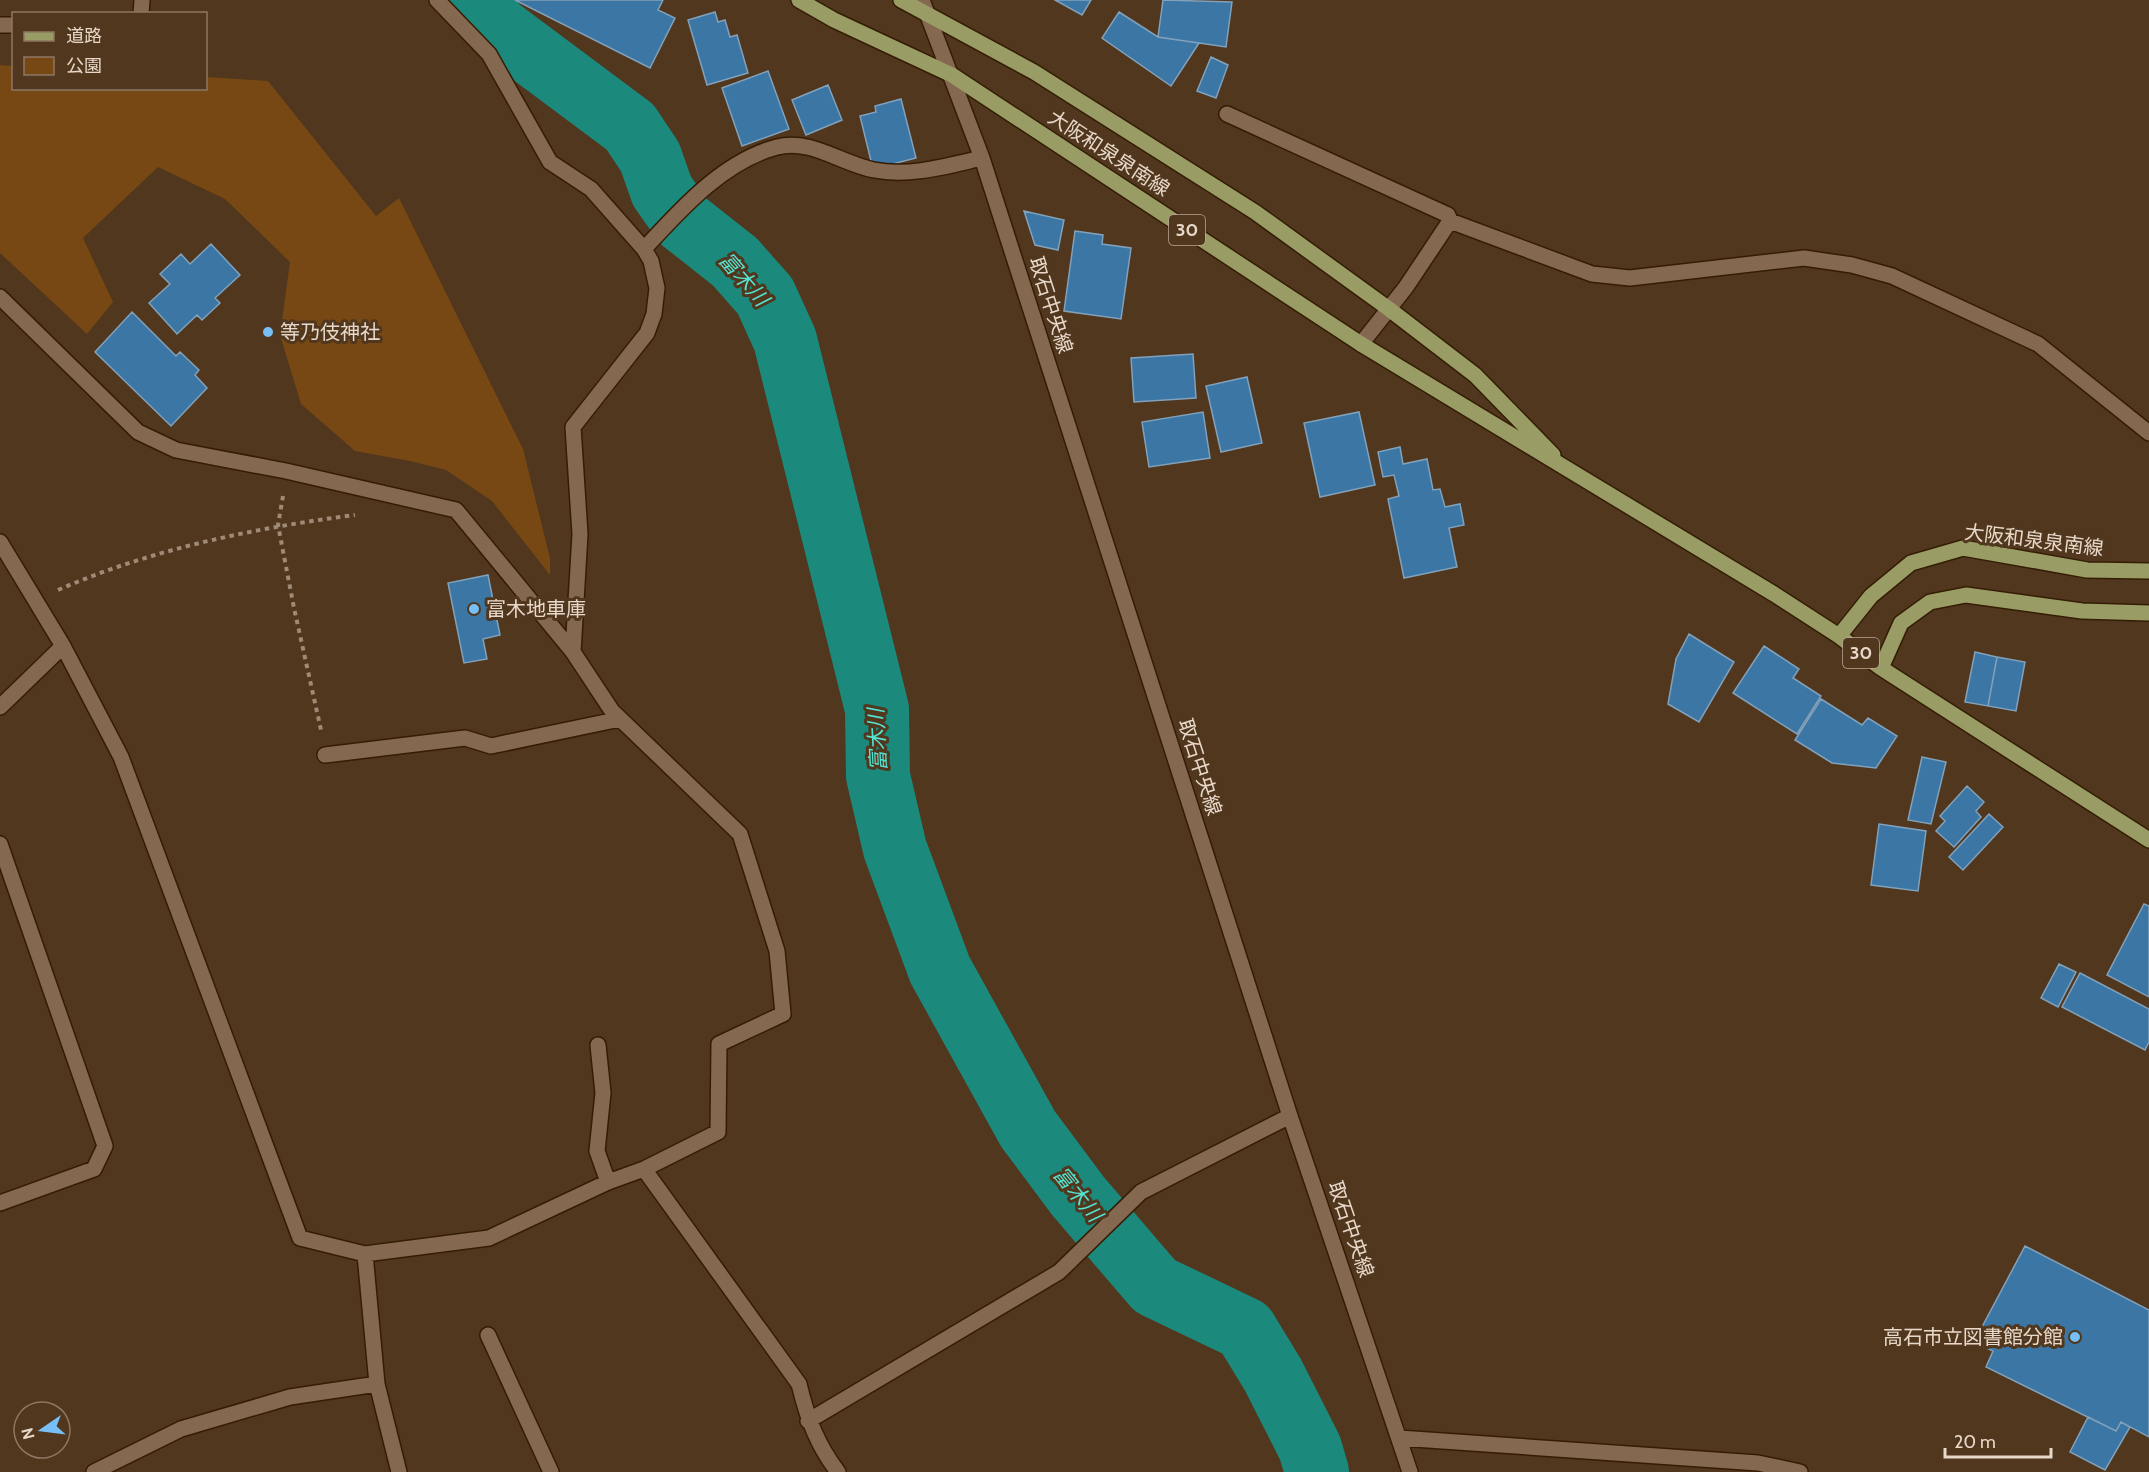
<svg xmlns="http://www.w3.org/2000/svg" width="2149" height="1472" font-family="Cabin,'Noto Sans JP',sans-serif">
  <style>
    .green { fill: #774813 }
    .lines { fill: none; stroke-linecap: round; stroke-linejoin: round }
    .river { stroke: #1c897d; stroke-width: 64 }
    .building { fill: #3b76a4; stroke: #82a1bb; stroke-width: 1.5 }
    .minor-casing { stroke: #351d05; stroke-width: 18 }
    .major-casing { stroke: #351d05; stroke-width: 18 }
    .path { stroke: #9e8a77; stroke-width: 4; stroke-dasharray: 4.5 4.5; stroke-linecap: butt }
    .minor { stroke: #84684f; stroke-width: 15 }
    .major { stroke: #999d65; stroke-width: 15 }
    .poi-dot { fill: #78bff7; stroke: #50371e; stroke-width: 2 }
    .labels { text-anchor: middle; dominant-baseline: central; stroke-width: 6; stroke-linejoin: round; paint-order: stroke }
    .shield { fill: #50371e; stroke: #baa896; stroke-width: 1.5 }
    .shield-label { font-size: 18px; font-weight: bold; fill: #e8d8ca }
    .street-label { font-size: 20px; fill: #e8d8ca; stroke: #50371e }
    .poi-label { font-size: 20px; fill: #e8d8ca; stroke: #50371e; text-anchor: start }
    .water-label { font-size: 21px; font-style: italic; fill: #54e3d1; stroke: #50371e }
  </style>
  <rect width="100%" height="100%" fill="#50371e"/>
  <path class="green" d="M0 65 13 66 14 88H206V77L268 81 376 216 399 198 523 449 550 558V575L492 501 446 470 410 461 355 451 301 404 280 335 290 262 225 199 158 167 83 238 113 302 87 334 0 253Z"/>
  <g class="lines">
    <path class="river" d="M470 0 500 30 630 127 650 157 662 191 683 221 735 262 765 296 785 340 877 709 878 776 895 849 940 970 1028 1129 1078 1196 1155 1286 1245 1329 1273 1375 1310 1448 1317 1472"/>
  </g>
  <path class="building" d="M515 0H663L658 10 675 18 650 68Z
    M1055 0H1091L1082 15Z
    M1163 0 1232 2 1226 47 1158 37Z
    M715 12 718 22 725 20 730 37 737 35 748 73 707 85 688 20Z
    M1119 12 1158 37 1199 43 1171 86 1102 38Z
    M1211 57 1228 65 1216 98 1197 91Z
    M768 71 789 129 742 146 722 88Z
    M828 85 842 120 806 135 792 100Z
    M901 99 916 158 873 169 860 116 876 112 875 106Z
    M1024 211 1064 220 1058 250 1035 245Z
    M1075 231 1103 235 1102 244 1131 248 1121 319 1064 311Z
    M211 244 240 275 215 298 220 303 202 320 197 315 177 334 149 303 170 284 160 274 181 254 190 264Z
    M132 312 176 356 180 352 199 370 195 375 207 388 171 426 95 352Z
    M1193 354 1196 398 1134 402 1131 358Z
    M1247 377 1262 443 1221 452 1206 386Z
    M1203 412 1210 458 1149 467 1142 422Z
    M1359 412 1375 485 1320 497 1304 423Z
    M1400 447 1403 464 1427 459 1433 490 1440 489 1445 507 1460 504 1464 525 1449 528 1457 567 1404 578 1388 499 1399 496 1394 475 1383 477 1378 452Z
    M488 575 500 635 483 639 487 659 464 663 448 583Z
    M1689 634 1734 662 1699 722 1668 704 1676 659Z
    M1764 646 1799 669 1793 678 1821 696 1797 734 1733 693Z
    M1975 652 1997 657 1988 706 1965 702Z
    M1997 657 2025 662 2016 711 1988 706Z
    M1821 699 1862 725 1868 718 1897 736 1876 768 1832 763 1795 740Z
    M1922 757 1946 762 1931 824 1908 820Z
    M1967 786 1984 802 1976 811 1981 817 1954 847 1936 831 1945 821 1940 816Z
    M1989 814 2003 827 1963 870 1949 857Z
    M1879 824 1926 831 1918 891 1871 885Z
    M2144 904 2149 906V997L2107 975Z
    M2059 964 2076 972 2058 1007 2041 998Z
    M2080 973 2149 1009V1042L2145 1050 2062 1007Z
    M2025 1246 2149 1310V1437L2121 1422 2116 1431 1986 1367 1993 1351 1974 1342Z
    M2088 1417 2116 1431 2121 1422 2130 1427 2105 1470 2070 1452Z"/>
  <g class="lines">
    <defs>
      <path id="minor" d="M922 0 982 158 1290 1116 1410 1472
        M141 14 142 0
        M0 25H14
        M1227 114 1448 215 1450 221 1592 274 1630 278 1804 258 1852 265 1892 276 2038 344 2149 433
        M644 249C680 210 723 161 777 147 810 138 842 164 874 170 910 177 947 166 982 158
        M0 297 138 432 176 450 286 471 456 510 573 652
        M1361 344 1406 287 1450 221
        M0 542 63 646 121 757 300 1238 365 1254 489 1238 608 1182 644 1169 718 1132 719 1044 783 1014 777 951 740 834 612 711 573 652 580 534 573 427 647 333 654 314 657 288 651 261 644 249 591 189 550 162 489 54 437 0
        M0 707 63 646
        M325 755 465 738 491 746 620 719
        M0 844 105 1146 94 1169 0 1203
        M598 1045 603 1093 597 1151 608 1182
        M644 1169 799 1384C807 1417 817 1445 838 1472
        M365 1254 377 1384 399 1472
        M488 1335 551 1472
        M808 1421 1059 1272 1141 1192 1290 1116
        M1399 1438 1758 1463 1800 1472
        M94 1472 181 1429 290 1397 377 1384"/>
      <path id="major" d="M799 0 834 20 952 75 1361 344 1774 594 1839 636 1881 668 2149 840
        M901 0 1034 72 1255 212 1389 309 1475 375 1553 455
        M1839 636 1871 596 1911 563 1963 548 2087 570 2149 571
        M1881 668 1901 623 1930 602 1966 595 2082 611 2149 613"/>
    </defs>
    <use href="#minor" class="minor-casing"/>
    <use href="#major" class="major-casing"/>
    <path class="path" d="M283 496 278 525 294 608 321 730
      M58 590C152 549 254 528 355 515"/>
    <use href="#minor" class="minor"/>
    <use href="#major" class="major"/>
  </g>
  <g class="poi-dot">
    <circle cx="268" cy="332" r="6"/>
    <circle cx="474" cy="609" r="6"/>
    <circle cx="2075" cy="1337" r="6"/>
  </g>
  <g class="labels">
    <g class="shield">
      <rect x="1169" y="215" width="36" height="30" rx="4.5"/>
      <rect x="1843" y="638" width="36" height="30" rx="4.5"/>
    </g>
    <g class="shield-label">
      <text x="1187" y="230">30</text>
      <text x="1861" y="653">30</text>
    </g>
    <g class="street-label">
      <text transform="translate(1109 153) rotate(33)">大阪和泉泉南線</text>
      <text transform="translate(1051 305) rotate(72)">取石中央線</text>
      <text transform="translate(2034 540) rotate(7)">大阪和泉泉南線</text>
      <text transform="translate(1200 767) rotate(72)">取石中央線</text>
      <text transform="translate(1351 1229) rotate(71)">取石中央線</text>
    </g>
    <g class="poi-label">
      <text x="280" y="332">等乃伎神社</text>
      <text x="486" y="609">富木地車庫</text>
      <text x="2063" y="1337" text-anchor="end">高石市立図書館分館</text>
    </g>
    <g class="water-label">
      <text transform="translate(744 279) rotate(49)">富木川</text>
      <text transform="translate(877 740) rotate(-93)">富木川</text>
      <text transform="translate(1078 1194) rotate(51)">富木川</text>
    </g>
  </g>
  <rect x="12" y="12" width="195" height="78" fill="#50371e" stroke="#8d7763" stroke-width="1.5"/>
  <rect x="24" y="32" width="30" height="9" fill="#999d65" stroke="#8d7763" stroke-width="1.5"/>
  <text x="66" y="42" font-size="18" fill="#e8d8ca">道路</text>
  <rect x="24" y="57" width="30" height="18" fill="#774813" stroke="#8d7763" stroke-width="1.5"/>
  <text x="66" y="72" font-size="18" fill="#e8d8ca">公園</text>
  <g transform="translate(42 1430) rotate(256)"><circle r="28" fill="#50371e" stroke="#8d7763" stroke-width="1.5"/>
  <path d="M0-4.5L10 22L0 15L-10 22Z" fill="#78bff7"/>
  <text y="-9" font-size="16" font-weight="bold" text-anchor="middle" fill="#e8d8ca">N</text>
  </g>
  <path d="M1945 1448v9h106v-9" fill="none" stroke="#e8d8ca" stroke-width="3"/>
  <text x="1954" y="1448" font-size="18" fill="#e8d8ca" stroke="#50371e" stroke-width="4.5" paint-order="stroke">20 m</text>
</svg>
